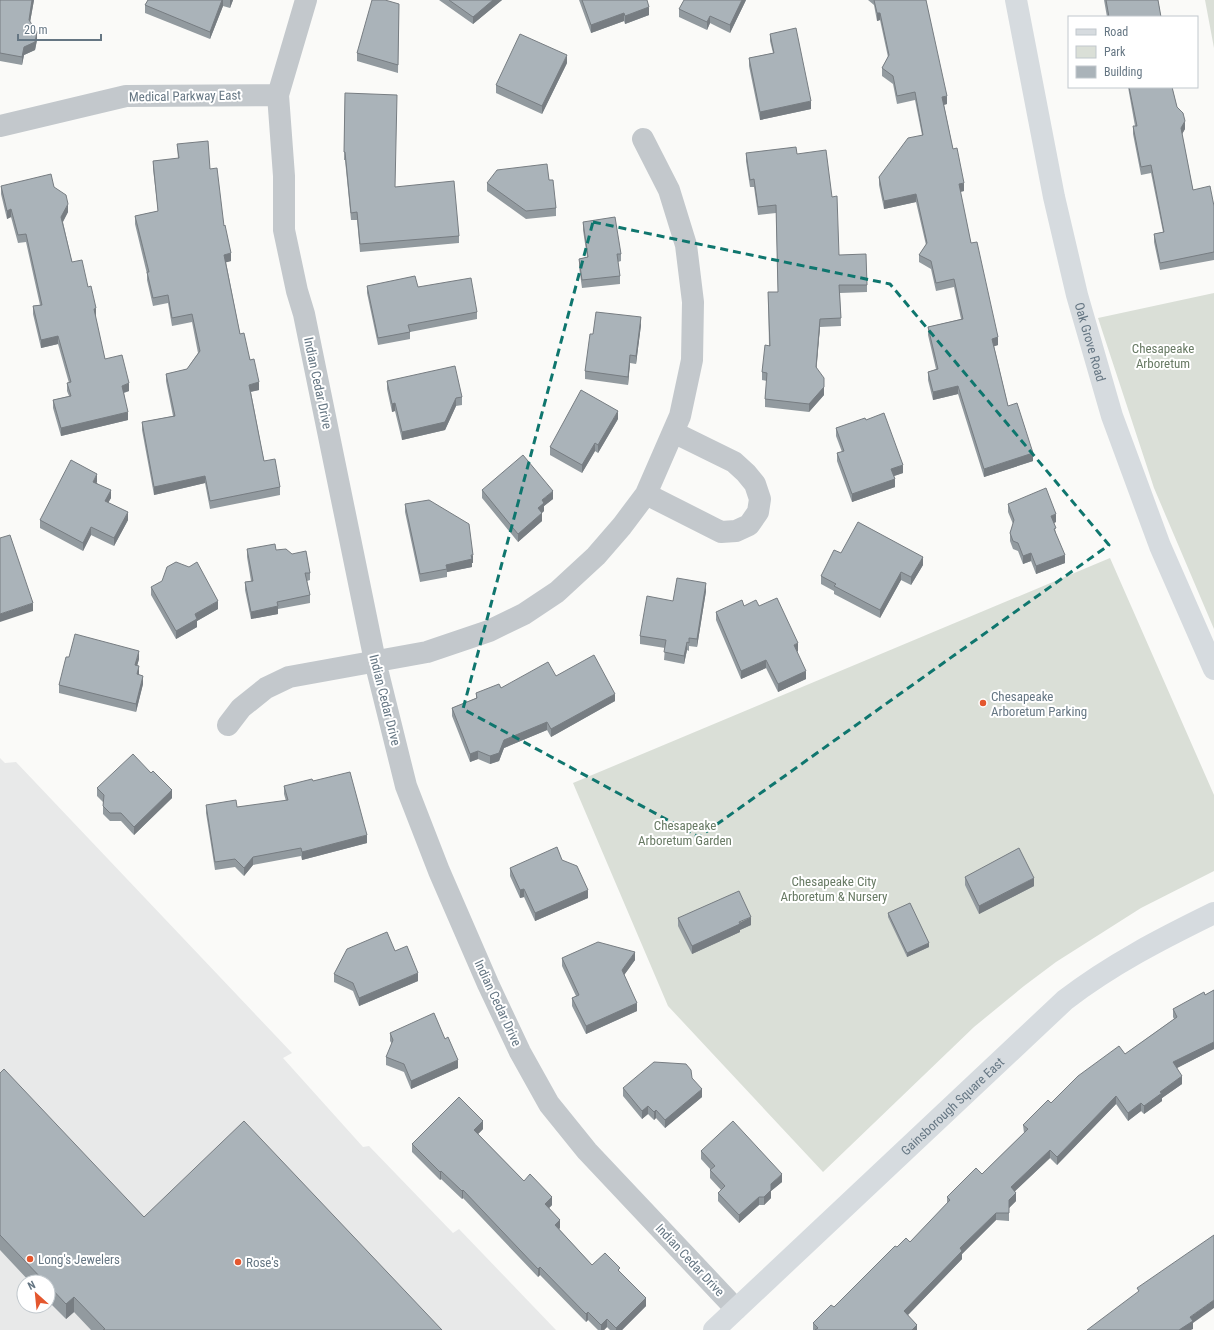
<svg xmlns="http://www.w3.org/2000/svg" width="1214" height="1330" font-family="'Roboto Condensed',sans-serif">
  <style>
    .built { fill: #e8e9e9; fill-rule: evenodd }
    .green { fill: #dadfd7 }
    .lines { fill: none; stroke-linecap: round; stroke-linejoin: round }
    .street { stroke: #c3c8cc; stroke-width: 22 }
    .secondary { stroke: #d6dbdf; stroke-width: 22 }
    .wall { fill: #929a9f }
    .shaded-wall { fill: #777d82 }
    .building { fill: #aab3b9; stroke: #777d82 }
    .marked { fill: none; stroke: #0f766e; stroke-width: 3; stroke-dasharray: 8 5; stroke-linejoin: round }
    .poi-dot { fill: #e4572e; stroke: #fff; stroke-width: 1.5 }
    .labels { text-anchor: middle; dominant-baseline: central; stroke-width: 4; stroke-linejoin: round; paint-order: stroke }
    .street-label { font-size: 13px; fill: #657683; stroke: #fff }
    .park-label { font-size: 13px; fill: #687a64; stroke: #fff }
    .poi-label { font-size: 13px; fill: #657683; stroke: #fff; text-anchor: start }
  </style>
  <rect width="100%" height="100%" fill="#fafaf8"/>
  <path class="built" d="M0 758 5 763 16 762 292 1053 283 1058 363 1147 369 1146 453 1233 459 1229 556 1330H0ZM24 1282H48V1306H24Z"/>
  <path class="green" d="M1205 0H1214V48Z
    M1214 293V629L1154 488 1098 318Z
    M1110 558 1214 795V871L1141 908 1056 962 1024 986 974 1027 823 1172 668 1006 573 783Z"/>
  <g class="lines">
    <path class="street" d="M306 0 278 95 284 176V230L297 291 304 314 375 661 406 786 439 871 488 984 520 1052 549 1104 587 1151 736 1309
      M0 126 126 96 278 95
      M646 494 721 532 736 531 749 525 758 512 760 499 755 484 746 473 734 462 673 432
      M228 725 241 708 266 688 289 677 427 652 489 631 524 614 557 592 596 556 622 526 646 494 680 416 692 360 693 302 686 245 669 190 643 139"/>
    <g class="secondary">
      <path id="s1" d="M1016 0 1054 197 1077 295 1112 416 1160 546 1214 669"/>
      <path id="s2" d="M714 1330 1065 1000C1112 964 1161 939 1214 913"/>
    </g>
  </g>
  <path class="wall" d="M0 0H34L30 22 37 40 35 50 24 55 22 65 0 61Z
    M148 0H233L230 8 223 6 210 39 145 13V5Z
    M439 0H502L473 24Z
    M579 0H647L649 15 625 24 624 21 591 33Z
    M746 0 730 33 710 23 707 30 679 17V9Z
    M868 0H926L947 104 944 105 953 149 964 191 960 192 971 243 998 345 994 346 1008 406 1033 461 984 477 958 394 933 400 928 380V372L936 369 928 335V327L961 319 954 287 936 291 931 269 919 262V255L926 245 916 202 884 209 879 185V177L922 135 915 100 897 104 893 84 882 76V68L888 57 880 20 877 21 874 5Z
    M1104 0H1158L1161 17H1107Z
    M399 4 398 73 357 61V53Z
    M770 34 811 109 760 120 749 66V58L773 53 770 41Z
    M567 63 542 114 496 93V85Z
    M1128 87H1172L1177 107 1185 129 1182 134 1193 190 1214 206V260L1160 270 1154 242V234L1163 232 1151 173 1141 175 1133 134V126H1135Z
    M345 93 395 187 459 236V243L360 252 357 220H351L345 160H344Z
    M177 144 210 169 231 261 226 262 240 334 250 360 259 390 251 392 264 461 280 487V495L210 509 205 483 154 495 142 430V422L173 416 166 381V374L187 369 198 353 192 322 172 326 168 303 153 306 147 280V274L135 224V216L158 211 153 169V161L178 159Z
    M746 153 797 154 839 255 867 285V292L840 293 841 326 820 327 816 368 824 385V395L809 412 765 407V399L767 381 762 380V372L769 346 768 292H778L776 213 758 215 754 187H750L746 161Z
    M549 180 556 208V216L526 219 487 191V183Z
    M1 186 54 187 68 212 63 222 72 262 88 287 96 316H95L105 359 129 391 124 393 128 420 61 436 53 408V400L69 396 67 391V383H69L58 344 41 348 33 314V306L40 305 26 242 18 243 11 217 7 219 1 194Z
    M583 222 621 254V261L618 262 620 276V284L582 288 579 267V259L587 257 583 230Z
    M367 286 418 287 477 312V319L410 332V339L378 345 367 293Z
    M641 325 636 364 630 363 628 385 585 379V371L593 334Z
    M387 381 462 397V405L456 406 445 430 402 440 395 411 392 412 387 389Z
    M618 419 598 453 595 451 582 473 550 455V447Z
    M866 420 903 473 894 476 895 487 852 502 837 461V453L842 452 836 436V428Z
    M97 482V483L111 498 108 502 128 520 114 546 91 535 83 551 40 528V520Z
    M482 490 553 499 544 506V511L542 513V521L518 542 482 498Z
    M405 504 473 563H472V567L447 572V577L420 582 405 512Z
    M1008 504 1056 522 1054 523 1056 534 1065 563 1036 574 1031 561 1023 564 1018 551 1013 549 1010 541V533L1013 524 1008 512Z
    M247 549 276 550 310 573V580L307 581 310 595V603L278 609V614L251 619 245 590V582L251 581 247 557Z
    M841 553 923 565 911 585 901 580 880 618 834 594V591L821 584V576Z
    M151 587 218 609 197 621V627L176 639 151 595Z
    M706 591 697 647 689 646V651L687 650 684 664 664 660 665 648 640 644V636L673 601Z
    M744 606H759L798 651 797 652 806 679 778 692 766 668 741 679 716 620V612Z
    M69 657 139 659 137 666 139 675 143 684 136 712 59 693V685Z
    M556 676 615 701 551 737 547 730 504 748 499 761 490 764 478 759 470 762 452 716V708L476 698V693Z
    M313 781 367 843 302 860 301 856 253 865 244 876 235 867 215 870 206 813V805L237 807 286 801 284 794V786Z
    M97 788 172 798 134 835 121 821H110L103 814V802L97 796Z
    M562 860 588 898 535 921 524 897 520 898 510 876V868Z
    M965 877 1034 886 979 914 965 885Z
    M888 913 929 947 907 957 888 917Z
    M678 918 751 925 740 930V932L692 954 678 926Z
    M562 958 635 960 624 975 637 1011 586 1034 572 1006V998L576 996 562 966Z
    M334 974 418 981 359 1006 353 991 334 982Z
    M1214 990V1049L1177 1068 1182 1084 1162 1098V1101L1144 1114 1141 1111 1128 1121 1116 1104 1057 1165 1050 1158 1015 1191 1016 1201 1009 1208V1221L996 1220 962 1254V1259L908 1315 917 1330H813V1323L834 1307 897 1247 910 1242 947 1204V1197L982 1174 1024 1133 1023 1125 1051 1103 1125 1054 1174 1019 1173 1017V1009L1205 995Z
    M390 1033 458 1068 411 1089 404 1072 386 1065V1057L392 1044 390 1041Z
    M0 1073 144 1217 442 1330H91L74 1312 66 1319 48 1301V1282H30L0 1250Z
    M692 1078 702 1097 665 1128 656 1118 654 1120 648 1114 642 1119 623 1096V1088Z
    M483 1129 478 1134 524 1181 552 1205 549 1208 560 1228 559 1229 592 1265 620 1272 646 1306 622 1330H610L607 1327 604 1330H598L588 1320 586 1322 540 1275 538 1277 463 1198 462 1199 441 1179 440 1180 412 1152V1144Z
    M701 1151 782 1182 771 1191V1198L764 1205H759L739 1223 718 1201V1193L721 1190 710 1178V1170H711L701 1159Z"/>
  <path class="shaded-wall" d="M32 0H34L29 28V20Z
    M222 0H223V6L210 39V32Z
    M230 0H233L230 8Z
    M493 0H502L473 24V17Z
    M742 0H746L730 33V25Z
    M649 7V15L625 24V16Z
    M624 13V21L591 33V25Z
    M877 13H880V20L877 21Z
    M710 16V23L707 30V22Z
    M37 32V40L35 50 24 55 22 65V57L24 47Z
    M567 55V63L542 114V106Z
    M947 96V104L942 105V97Z
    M811 101V109L760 120V112Z
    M1185 121V129L1181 136V128Z
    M964 183V191L959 192V184Z
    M916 194V202L884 209V201Z
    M68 204V212L61 225V217Z
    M11 209V217L7 219V211Z
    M231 253V261L224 263V255Z
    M96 308V316L94 317V309Z
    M641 317V325L636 364V356Z
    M820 319V327L816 375V367Z
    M58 336V344L41 348V340Z
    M998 337V345L992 347V339Z
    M630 355V363L628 385V377Z
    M824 378V395L809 412V404Z
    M259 382V390L249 392V385Z
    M129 383V391L122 393V386Z
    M958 386V394L933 400V392Z
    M456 398V406L445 430 402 440V432Z
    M395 403V411L392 412V404Z
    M618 411V419L598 453V445Z
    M128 412V420L61 436V428Z
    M595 443V451L582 473V465Z
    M1033 453V461L984 477V469Z
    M903 465V473L891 477V469Z
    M97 474V482L93 489V482Z
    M205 476V483L154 495V487Z
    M895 479V487L852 502V494Z
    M111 490V498L105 509V501Z
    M553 491V499L544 506V511L538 516V508L542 500Z
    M128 512V520L114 546V538Z
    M542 513V521L518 542V534Z
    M1056 514V522L1051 524V516Z
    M91 527V535L83 551V543Z
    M1031 553V561L1023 564V556Z
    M473 555V563H472V567L447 572 446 565Z
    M1065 555V563L1036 574V566Z
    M923 557V565L911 585V577Z
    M901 572V580L880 618V610Z
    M706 583V591L697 647V639Z
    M218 601V609L197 621V627L176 639V631L195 614Z
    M33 603V611L0 622V614Z
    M278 606V614L251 619V612Z
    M687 642V650L684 664V656Z
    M798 643V651L794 653V645Z
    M139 651V659L135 673V665Z
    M766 660V668L741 679V671Z
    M139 666V674L137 682V674Z
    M806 671V679L778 692V684Z
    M143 676V684L136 712V704Z
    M615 694V701L551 737V729Z
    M547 722V730L504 748 499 761 490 764V756L504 740Z
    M478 751V759L470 762V754Z
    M172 790V798L134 835V827Z
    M367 835V843L302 860V852Z
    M253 857V865L244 876V868Z
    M1034 878V886L979 914V906Z
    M524 889V897L520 898V890Z
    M588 890V898L535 921V913Z
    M751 917V925L740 930V932L692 954V946Z
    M929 943V947L907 957V953Z
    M635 952V960L622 978V970Z
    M418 973V981L359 1006V998Z
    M637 1003V1011L586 1034V1026Z
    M1214 1042V1049L1173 1070V1062Z
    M458 1060V1068L411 1089V1081Z
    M1182 1076V1084L1162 1098V1101L1144 1114V1106L1160 1092Z
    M702 1089V1097L665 1128V1120Z
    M1116 1096V1104L1057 1165V1157Z
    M1141 1103V1111L1128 1121V1113Z
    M648 1106V1114L642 1119V1111Z
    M656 1110V1118L654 1120V1112Z
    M483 1121V1129L474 1138V1130Z
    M1050 1150V1158L1011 1195V1187Z
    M441 1171V1179L440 1180V1172Z
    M782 1174V1182L771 1191V1198L764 1205V1197L771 1184Z
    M463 1190V1198L462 1199V1191Z
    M1016 1193V1201L1009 1208V1200Z
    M552 1197V1205L545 1212V1204Z
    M759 1197V1205L739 1223V1215Z
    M996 1213V1220L962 1254V1259L904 1319V1311L960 1248Z
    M560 1220V1228L555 1233V1225Z
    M540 1267V1275L538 1277V1269Z
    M74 1297V1312L66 1319V1304Z
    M646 1298V1306L622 1330H616V1328Z
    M1214 1300V1308L1193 1323V1329L1191 1330H1179L1190 1317Z
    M588 1312V1320L586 1322V1314Z
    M607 1319V1327L604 1330H601V1325Z
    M917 1325V1330H912Z"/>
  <path class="building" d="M0 0H32L29 20 37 32 35 42 24 47 22 57 0 53Z
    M148 0H222L210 32 145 5Z
    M372 0H385L399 4 398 65 357 53Z
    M449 0H493L473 17Z
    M582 0H647L649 7 625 16 624 13 591 25Z
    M684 0H742L730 25 710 16 707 22 679 9Z
    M874 0H926L947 96 942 97 953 149 957 148 964 183 959 184 971 243 977 242 998 337 992 339 1008 406 1017 403 1033 453 984 469 958 386 933 392 928 372 938 369 928 327 963 319 954 279 936 283 931 261 919 255 927 243 916 194 884 201 879 177 908 138 923 135 915 92 897 96 893 76 882 68 889 55 880 13H877Z
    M1106 0H1158L1161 17H1109Z
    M796 28 811 101 760 112 749 58 774 53 770 34Z
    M520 34 567 55 542 106 496 85Z
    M1129 87H1172L1177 107 1183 113 1185 121 1181 128 1193 190 1210 186 1214 206V252L1160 263 1154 234 1164 232 1151 165 1141 167 1133 126H1137Z
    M345 93 397 95 395 187 454 181 459 236 360 244 357 212 351 213 345 152H344Z
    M208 141 210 169 217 168 224 226 225 225 231 253 224 255 240 334 244 333 250 360 254 359 259 382 249 385 264 461 275 459 280 487 210 501 205 476 154 487 142 422 175 416 166 374 187 369 200 351 192 314 172 318 168 295 153 298 147 272H149L135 216 158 211 153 161 179 158 177 144Z
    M796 147 797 154 826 150 832 197 837 196 839 255 866 254 867 285H839L841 318 820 319 816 367 824 378V387L809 404 765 399 767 373 762 372 765 345 770 346 768 292H778L776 205 758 207 754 179 750 180 746 153Z
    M547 164 549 180H553L556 208 526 211 487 183 497 170Z
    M51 174 54 187 66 195 68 204 61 217 72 262 82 260 88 287 91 286 96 308 94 309 105 359 122 355 129 383 122 386 128 412 61 428 53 400 71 396 67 383 71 382 58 336 41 340 33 306 42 305 26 234 18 235 11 209 7 211 1 186Z
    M615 217 621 254H617L620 276 582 280 579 259 588 257 583 222Z
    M415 276 418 287 471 278 477 312 408 325 410 332 378 338 367 286Z
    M596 312 641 317 636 356 630 355 628 377 585 371 590 334H593Z
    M455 366 462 397 456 398 445 422 402 432 395 403 392 404 387 381Z
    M581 390 618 411 598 445 595 443 582 465 550 447Z
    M884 413 903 465 891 469 895 479 852 494 837 453 844 451 836 428 865 418 866 420Z
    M523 455 553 491 542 500 544 503 538 508 542 513 518 534 482 490Z
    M71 460 97 474 93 482 111 490 105 501 128 512 114 538 91 527 83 543 40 520Z
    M1046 488 1056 514 1051 516 1056 528 1054 529 1065 555 1036 566 1031 553 1023 556 1018 543 1013 541 1010 533 1014 520 1008 504Z
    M429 500 469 524 473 555H471L472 559 446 565 447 569 420 574 405 504Z
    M858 522 923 557 911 577 901 572 880 610 834 586 836 584 821 576 834 550 841 553Z
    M10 535 33 603 0 614V538Z
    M275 544 276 550 286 549 292 554 306 551 310 573H305L310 595 277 602 278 606 251 612 245 582 253 581 247 549Z
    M176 562 189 567 197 562 218 601 195 614 197 619 176 631 151 587 162 581 167 567Z
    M677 578 706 583 697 639 689 638V643L687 642 684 656 664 652 666 640 640 636 647 596 673 601Z
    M777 598 798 643 794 645 806 671 778 684 766 660 741 671 716 612 742 600 744 606 756 600 759 606Z
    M75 634 139 651 135 665 139 666 137 674 143 676 136 704 59 685 66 657H69Z
    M594 655 615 694 551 729 547 722 504 740 499 753 490 756 478 751 470 754 452 708 477 698 476 693 499 684 501 688 548 662 556 676Z
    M133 754 151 773 153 771 172 790 134 827 121 813H110L103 806 104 795 97 788Z
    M350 772 367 835 302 852 301 848 253 857 244 868 235 859 215 862 206 805 236 800 237 807 288 800 284 786 312 779 313 781Z
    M557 847 562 860 577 866 588 890 535 913 524 889 520 890 510 868Z
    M1019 848 1034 878 979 906 965 877Z
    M739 891 751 917 739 922 740 924 692 946 678 918Z
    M910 903 929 943 907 953 888 913Z
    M387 932 395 951 407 946 418 973 359 998 353 983 334 974 347 949Z
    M598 942 635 952 622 970 637 1003 586 1026 572 998 579 995 562 958Z
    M1214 990V1042L1173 1062 1182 1076 1160 1092 1162 1093 1144 1106 1141 1103 1128 1113 1116 1096 1057 1157 1050 1150 1011 1187 1016 1193 1009 1200V1213H996L960 1248 962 1251 904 1311 917 1325 912 1330H815L818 1328 813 1323 831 1305 834 1307 895 1246 897 1247 906 1238 910 1242 950 1200 947 1197 976 1168 982 1174 1028 1129 1023 1125 1048 1100 1051 1103 1078 1076 1119 1046 1125 1054 1177 1017 1173 1009 1204 992 1205 995Z
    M434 1013 445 1039 448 1037 458 1060 411 1081 404 1064 386 1057 393 1040 390 1033Z
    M654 1062 686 1064 691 1070 692 1078 702 1089 665 1120 656 1110 654 1112 648 1106 642 1111 623 1088Z
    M4 1069 144 1217 244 1121 442 1330H103L105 1329 74 1297 66 1304 48 1285V1282H45L0 1235V1073Z
    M459 1097 483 1121 474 1130 524 1181 530 1174 552 1197 545 1204 560 1220 555 1225 592 1265 605 1253 620 1268 618 1270 646 1298 616 1328 607 1319 601 1325 588 1312 586 1314 540 1267 538 1269 463 1190 462 1191 441 1171 440 1172 412 1144Z
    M733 1121 782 1174 771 1184V1190L764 1197H759L739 1215 718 1193 725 1186 710 1170 715 1166 701 1151Z
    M1214 1235V1300L1190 1317 1193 1321 1179 1330H1087L1139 1291 1137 1288Z"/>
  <path class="marked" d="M593 222 890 284 1109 545 699 837 463 709Z"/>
  <g class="poi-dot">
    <circle cx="983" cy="703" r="4"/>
    <circle cx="30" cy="1259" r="4"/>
    <circle cx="238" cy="1262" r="4"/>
  </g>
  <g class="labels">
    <g class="street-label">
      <text transform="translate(185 96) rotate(-1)">Medical Parkway East</text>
      <text stroke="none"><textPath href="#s1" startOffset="350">Oak Grove Road</textPath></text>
      <text transform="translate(318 383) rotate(78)">Indian Cedar Drive</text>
      <text transform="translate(385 700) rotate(76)">Indian Cedar Drive</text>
      <text transform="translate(498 1003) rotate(65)">Indian Cedar Drive</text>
      <text stroke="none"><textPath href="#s2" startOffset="327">Gainsborough Square East</textPath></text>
      <text transform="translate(690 1260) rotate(47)">Indian Cedar Drive</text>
    </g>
    <g class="park-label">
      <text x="1163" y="348">Chesapeake<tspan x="1163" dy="15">Arboretum</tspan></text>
      <text x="685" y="825">Chesapeake<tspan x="685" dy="15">Arboretum Garden</tspan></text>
      <text x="834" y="881">Chesapeake City<tspan x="834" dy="15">Arboretum &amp; Nursery</tspan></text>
    </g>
    <g class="poi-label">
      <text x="991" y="696">Chesapeake<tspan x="991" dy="15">Arboretum Parking</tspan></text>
      <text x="38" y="1259">Long's Jewelers</text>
      <text x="246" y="1262">Rose's</text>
    </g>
  </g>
  <rect x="1068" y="16" width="130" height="72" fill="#ffffff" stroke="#c1c8cd"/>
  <rect x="1076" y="29" width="20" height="6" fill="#d6dbdf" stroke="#c1c8cd"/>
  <text x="1104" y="36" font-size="12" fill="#657683">Road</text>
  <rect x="1076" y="46" width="20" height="12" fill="#dadfd7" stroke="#c1c8cd"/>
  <text x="1104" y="56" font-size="12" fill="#657683">Park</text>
  <rect x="1076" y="66" width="20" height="12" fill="#aab3b9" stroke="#c1c8cd"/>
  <text x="1104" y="76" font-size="12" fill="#657683">Building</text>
  <g transform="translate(36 1294) rotate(333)"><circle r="19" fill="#ffffff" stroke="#c1c8cd"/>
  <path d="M0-3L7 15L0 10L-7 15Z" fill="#e4572e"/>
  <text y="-6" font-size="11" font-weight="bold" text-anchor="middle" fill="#657683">N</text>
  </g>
  <path d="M18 34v6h83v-6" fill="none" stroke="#657683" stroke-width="2"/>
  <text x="24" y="34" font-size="12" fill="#657683" stroke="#ffffff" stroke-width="3" paint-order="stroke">20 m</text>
</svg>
